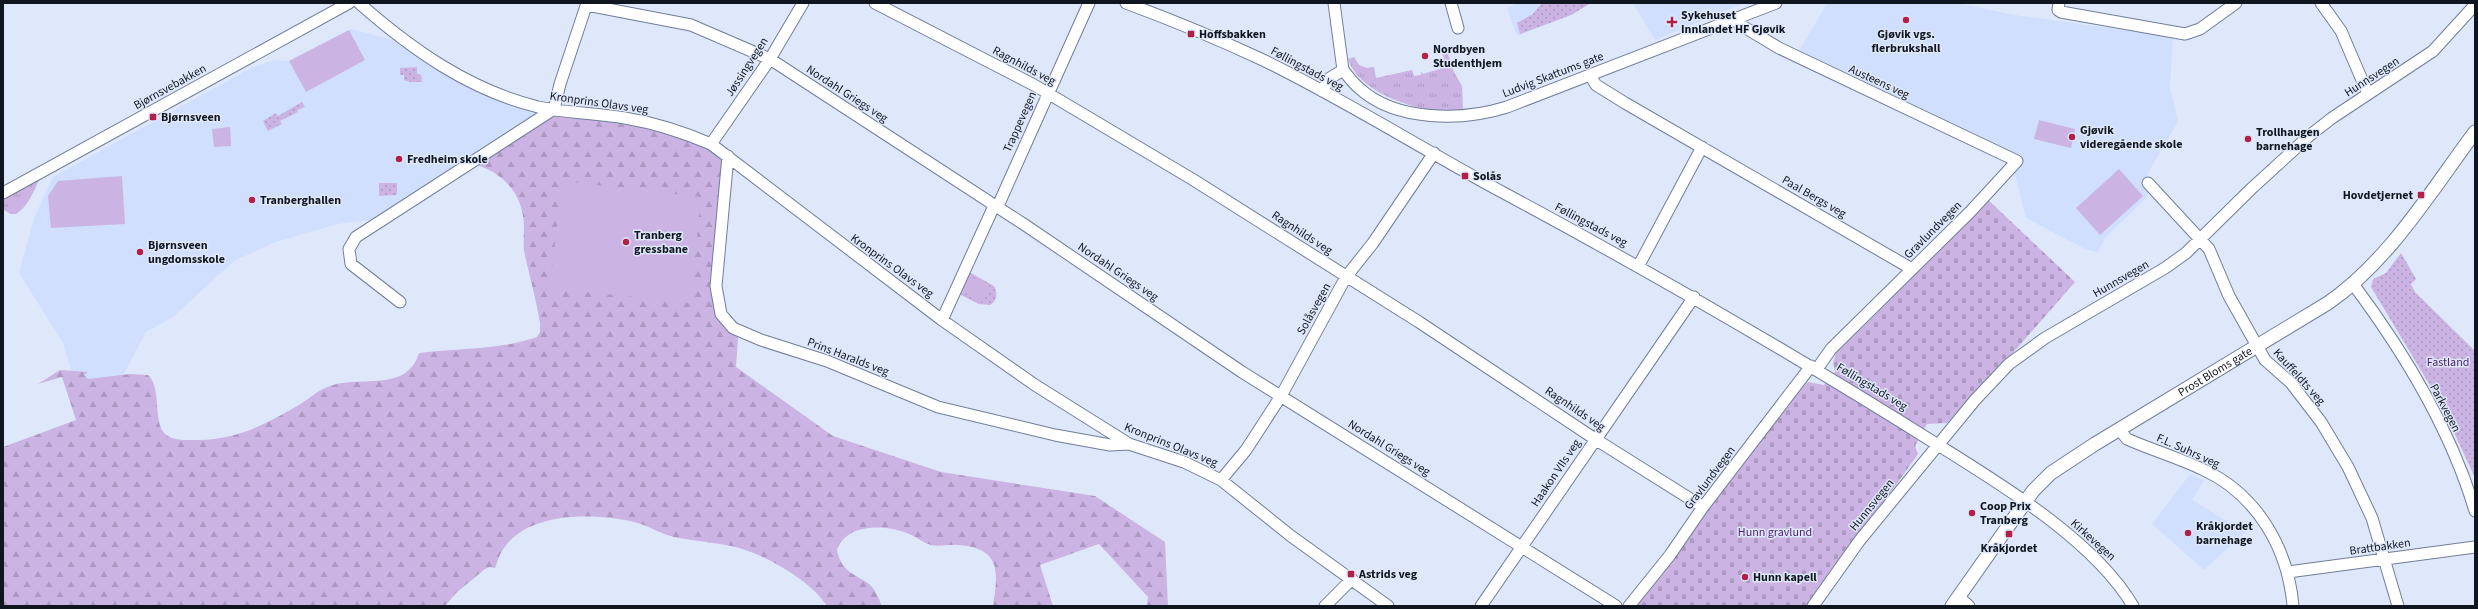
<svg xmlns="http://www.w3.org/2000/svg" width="2478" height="609" font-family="'Source Sans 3',sans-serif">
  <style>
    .built { fill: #d0dffd }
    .grass { fill: url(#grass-tufts) }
    .forest { fill: url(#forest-firs) }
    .cemetery { fill: url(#cemetery-stones) }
    .park { fill: url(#park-dots) }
    .garden { fill: #cbb3e3 }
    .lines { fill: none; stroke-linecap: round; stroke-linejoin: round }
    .minor-casing { stroke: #707e99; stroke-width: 13 }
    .major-casing { stroke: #707e99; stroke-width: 15 }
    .minor { stroke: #fff; stroke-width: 11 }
    .major { stroke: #fff; stroke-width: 13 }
    .poi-dot { fill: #b22048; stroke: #dfe8fb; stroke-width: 1.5 }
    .labels { text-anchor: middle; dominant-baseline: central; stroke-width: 3; stroke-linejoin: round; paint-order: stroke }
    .poi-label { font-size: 12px; font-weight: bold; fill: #101620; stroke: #dfe8fb; text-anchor: start }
    .street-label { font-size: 12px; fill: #101620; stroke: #dfe8fb }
    .park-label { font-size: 12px; fill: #4b1c6c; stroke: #dfe8fb }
  </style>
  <defs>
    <pattern id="grass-tufts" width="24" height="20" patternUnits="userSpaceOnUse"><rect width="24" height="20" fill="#cbb3e3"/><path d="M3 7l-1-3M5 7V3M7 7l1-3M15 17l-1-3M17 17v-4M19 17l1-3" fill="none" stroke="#ad99c2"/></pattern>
    <pattern id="forest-firs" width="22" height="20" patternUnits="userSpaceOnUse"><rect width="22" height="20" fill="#cbb3e3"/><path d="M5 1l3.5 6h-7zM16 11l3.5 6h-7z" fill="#ad99c2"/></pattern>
    <pattern id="cemetery-stones" width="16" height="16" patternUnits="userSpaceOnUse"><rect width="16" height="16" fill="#cbb3e3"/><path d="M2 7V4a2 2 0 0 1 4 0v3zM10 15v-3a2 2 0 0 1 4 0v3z" fill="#ad99c2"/></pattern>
    <pattern id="park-dots" width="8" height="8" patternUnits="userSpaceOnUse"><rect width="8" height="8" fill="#cbb3e3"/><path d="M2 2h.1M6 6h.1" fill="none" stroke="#ad99c2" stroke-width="1.8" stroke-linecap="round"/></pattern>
  </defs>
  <rect width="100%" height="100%" fill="#dfe8fb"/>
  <path class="built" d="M1514 3H1591L1571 15 1517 36 1507 8 1514 5Z
    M1633 3H1745L1655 40Z
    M1827 3H1957L2015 15 2173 37 2170 88 2178 121 2148 173V196L2105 238 2098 252 2087 250 2026 218 2010 154 1798 53Z
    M351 29 390 39 457 82 536 113 375 219 338 224 276 242 234 261 173 317 146 332 91 436 63 343 19 273 34 218 53 177 251 68 274 60 288 61Z
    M2190 474 2204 480 2192 500 2239 528 2243 524 2250 528 2204 570 2152 524Z"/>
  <path class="grass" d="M1446 48 1454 72 1462 86 1463 109C1456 109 1448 111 1441 111 1410 109 1358 91 1348 59L1354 57 1359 65 1367 68 1374 67 1376 78 1412 70 1414 76 1421 75V72L1423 74 1446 67 1445 60 1442 59 1444 58 1441 49Z
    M37 179 39 180C33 193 28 206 16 214H10L3 209V199Z"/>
  <path class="forest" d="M545 114 635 121 709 141 728 171 718 304 739 324 736 367 833 436 941 472 1095 496 1165 542 1168 606H1147L1148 597 1099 544 1040 565 1053 606H993C998 573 1002 548 958 545 949 544 940 547 931 545 923 543 917 537 909 534 886 524 846 523 837 550 841 572 854 573 869 584 875 589 879 599 882 606H827C811 580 761 552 731 546 712 542 693 541 674 537 660 534 648 525 634 522 595 513 526 511 502 551 499 556 497 563 495 568L490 567 485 569 456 593 445 606H3V447L76 420 62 377 38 384 60 370 88 372 84 375 88 379 130 374 148 375C163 388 151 427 168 436 176 441 189 440 198 440 240 439 263 425 299 405 309 399 319 389 330 386 361 375 407 393 419 353 459 348 500 350 537 337L540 332V323C536 298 529 275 524 251 523 242 524 235 524 226 523 193 503 172 471 163Z"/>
  <path class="cemetery" d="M1985 197 2075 282 2005 362 1947 423 1927 424 1915 446 1918 454 1810 606H1633L1709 503 1795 394 1808 382 1824 385 1835 372 1833 363 1836 353 1876 314Z"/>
  <path class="park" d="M1542 3H1591L1571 15 1520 34 1517 23 1533 14Z
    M417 67V74L421 75 422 82H410L404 80V75H400V68Z
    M302 102 305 107 297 110 298 112 280 121 282 124 268 131 263 121 276 113 278 116Z
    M379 183H397V195L379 196Z
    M2401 253 2416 279 2411 284 2415 292 2475 351V478L2440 402 2371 287 2373 279 2386 273Z
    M969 272 994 286C998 293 997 301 990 305L979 304 959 294Z"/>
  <path class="garden" d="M349 30 365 60 306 92 289 61Z
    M2039 120 2075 129 2071 148 2034 139Z
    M230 127 231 146 214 147 212 129Z
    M2119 169 2143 196 2100 235 2076 208Z
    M122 176 125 224 51 228 48 196 58 181Z
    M562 181 701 197 690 303 550 288Z
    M969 276 991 287 983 302 962 291Z"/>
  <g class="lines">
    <defs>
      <path id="minor" d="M359 3C411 49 469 90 538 107 566 113 596 113 625 118 655 123 683 132 711 144L942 320 1035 385 1129 444 1184 462 1221 480 1291 536 1388 606
        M875 3 1034 85 1192 179 1419 322 1595 439 1703 507
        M1126 3C1172 20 1218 39 1263 60 1345 100 1422 149 1502 192 1651 272 1795 355 1938 445 2002 485 2095 541 2133 606
        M1451 3 1458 28
        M2059 3 2058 10 2061 12 2185 34 2200 29 2236 3
        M2321 3 2341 31 2368 94
        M587 5 691 25 770 59 1025 225 1242 372 1616 606
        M1736 18 1739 24 1779 48 2017 161 1970 212 1831 349 1817 369
        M1343 70C1348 76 1353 83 1359 88 1396 122 1463 121 1507 107L1776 3
        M1590 75 1596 85 1625 103 1912 269
        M1322 91 1330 78 1343 70 1334 3
        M554 109 560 84 587 3
        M711 144 770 59 803 3
        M728 156 716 286 721 314 733 328 761 340 827 361 938 407 1055 435 1110 445 1129 444
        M2148 183 2209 249 2229 296 2265 360 2291 383 2321 422 2348 467 2372 518 2398 606
        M3 193 349 3
        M997 208 1089 3
        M1639 265 1702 147
        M2353 284C2404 352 2451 430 2475 511
        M400 302 351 264 349 249 356 237 554 109
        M942 320 994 206
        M2119 429 2127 439C2152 450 2179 458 2204 470 2257 495 2288 548 2293 606
        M1221 480 1246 450 1281 396 1346 277 1373 243 1434 153
        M2288 572 2475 547
        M1959 597 1969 606
        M1325 606 1352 579
        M1481 606 1694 297
        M1629 606 1670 555 1703 507 1811 366
        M1813 606 1860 540 1975 400 2009 364 2045 338 2165 268 2186 253 2251 189 2309 136 2332 118 2433 51 2475 5"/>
      <g id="major">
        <path id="s1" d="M1952 606 2033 491 2051 473 2095 444 2328 303C2389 261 2431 191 2475 132"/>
      </g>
    </defs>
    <use href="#minor" class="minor-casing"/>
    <use href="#major" class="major-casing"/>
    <use href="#minor" class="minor"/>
    <use href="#major" class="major"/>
  </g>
  <g class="poi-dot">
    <circle cx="1906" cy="20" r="4"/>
    <path d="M1670 16h4v4h4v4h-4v4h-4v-4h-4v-4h4z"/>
    <rect x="1187" y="30" width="8" height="8" rx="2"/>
    <circle cx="1425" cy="56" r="4"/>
    <rect x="149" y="113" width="8" height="8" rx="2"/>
    <circle cx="2072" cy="137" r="4"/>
    <circle cx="2248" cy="139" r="4"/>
    <circle cx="399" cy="159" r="4"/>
    <rect x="1461" y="172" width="8" height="8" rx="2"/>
    <rect x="2417" y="191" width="8" height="8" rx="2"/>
    <circle cx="252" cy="200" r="4"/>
    <circle cx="626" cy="242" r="4"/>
    <circle cx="140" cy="252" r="4"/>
    <circle cx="1972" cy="513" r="4"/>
    <circle cx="2188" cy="533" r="4"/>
    <rect x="2005" y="530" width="8" height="8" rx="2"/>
    <rect x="1347" y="570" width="8" height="8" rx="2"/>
    <circle cx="1745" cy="577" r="4"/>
  </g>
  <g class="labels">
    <g class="poi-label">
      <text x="1681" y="15">Sykehuset<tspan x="1681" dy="14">Innlandet HF Gjøvik</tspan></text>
      <text x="1199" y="34">Hoffsbakken</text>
      <text x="1906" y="34" text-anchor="middle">Gjøvik vgs.<tspan x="1906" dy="14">flerbrukshall</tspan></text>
      <text x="1433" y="49">Nordbyen<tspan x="1433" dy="14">Studenthjem</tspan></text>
      <text x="161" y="117">Bjørnsveen</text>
      <text x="2080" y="130">Gjøvik<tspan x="2080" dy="14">videregående skole</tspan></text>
      <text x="2256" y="132">Trollhaugen<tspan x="2256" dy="14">barnehage</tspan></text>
      <text x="407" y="159">Fredheim skole</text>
      <text x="1473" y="176">Solås</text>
      <text x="2413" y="195" text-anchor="end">Hovdetjernet</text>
      <text x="260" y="200">Tranberghallen</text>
      <text x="634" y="235">Tranberg<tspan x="634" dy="14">gressbane</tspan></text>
      <text x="148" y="245">Bjørnsveen<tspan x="148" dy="14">ungdomsskole</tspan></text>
      <text x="1980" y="506">Coop Prix<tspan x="1980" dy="14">Tranberg</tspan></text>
      <text x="2196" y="526">Kråkjordet<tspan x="2196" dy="14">barnehage</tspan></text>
      <text x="2009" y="548" text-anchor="middle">Kråkjordet</text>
      <text x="1359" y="574">Astrids veg</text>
      <text x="1753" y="577">Hunn kapell</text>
    </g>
    <g class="street-label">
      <text transform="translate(1024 66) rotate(28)">Ragnhilds veg</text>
      <text transform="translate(747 67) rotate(-57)">Jøssingvegen</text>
      <text transform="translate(1307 69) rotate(28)">Føllingstads veg</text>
      <text transform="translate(1553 75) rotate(-21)">Ludvig Skattums gate</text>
      <text transform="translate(2372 77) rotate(-33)">Hunnsvegen</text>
      <text transform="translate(1879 82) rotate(25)">Austeens veg</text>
      <text transform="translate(170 87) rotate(-29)">Bjørnsvebakken</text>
      <text transform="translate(847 94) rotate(33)">Nordahl Griegs veg</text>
      <text transform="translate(599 103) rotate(8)">Kronprins Olavs veg</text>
      <text transform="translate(1020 122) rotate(-66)">Trappevegen</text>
      <text transform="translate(1814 197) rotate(30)">Paal Bergs veg</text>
      <text transform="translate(1591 225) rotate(28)">Føllingstads veg</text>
      <text transform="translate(1933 230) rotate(-45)">Gravlundvegen</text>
      <text transform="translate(1302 233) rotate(33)">Ragnhilds veg</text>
      <text transform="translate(892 266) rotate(36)">Kronprins Olavs veg</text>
      <text transform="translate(1118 272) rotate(34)">Nordahl Griegs veg</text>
      <text transform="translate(2121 279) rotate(-30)">Hunnsvegen</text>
      <text transform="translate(1314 309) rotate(-61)">Solåsvegen</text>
      <text transform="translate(848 357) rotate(21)">Prins Haralds veg</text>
      <text stroke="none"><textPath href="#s1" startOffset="359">Prost Bloms gate</textPath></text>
      <text transform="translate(2299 377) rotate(48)">Kauffeldts veg</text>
      <text transform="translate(1872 387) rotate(31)">Føllingstads veg</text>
      <text transform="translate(2445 408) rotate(62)">Parkvegen</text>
      <text transform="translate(1575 409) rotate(34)">Ragnhilds veg</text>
      <text transform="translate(1171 445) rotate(22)">Kronprins Olavs veg</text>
      <text transform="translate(1389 448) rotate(32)">Nordahl Griegs veg</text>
      <text transform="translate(2188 451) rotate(24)">F.L. Suhrs veg</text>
      <text transform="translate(1556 473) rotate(-56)">Haakon VIIs veg</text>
      <text transform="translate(1710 478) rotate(-53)">Gravlundvegen</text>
      <text transform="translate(1872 505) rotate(-51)">Hunnsvegen</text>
      <text transform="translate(2093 540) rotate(42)">Kirkevegen</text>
      <text transform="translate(2380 547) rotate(-8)">Brattbakken</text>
    </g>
    <g class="park-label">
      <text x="2448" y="362">Fastland</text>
      <text x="1775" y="532">Hunn gravlund</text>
    </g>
  </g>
  <rect width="2478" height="609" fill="none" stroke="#101620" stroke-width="8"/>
</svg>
